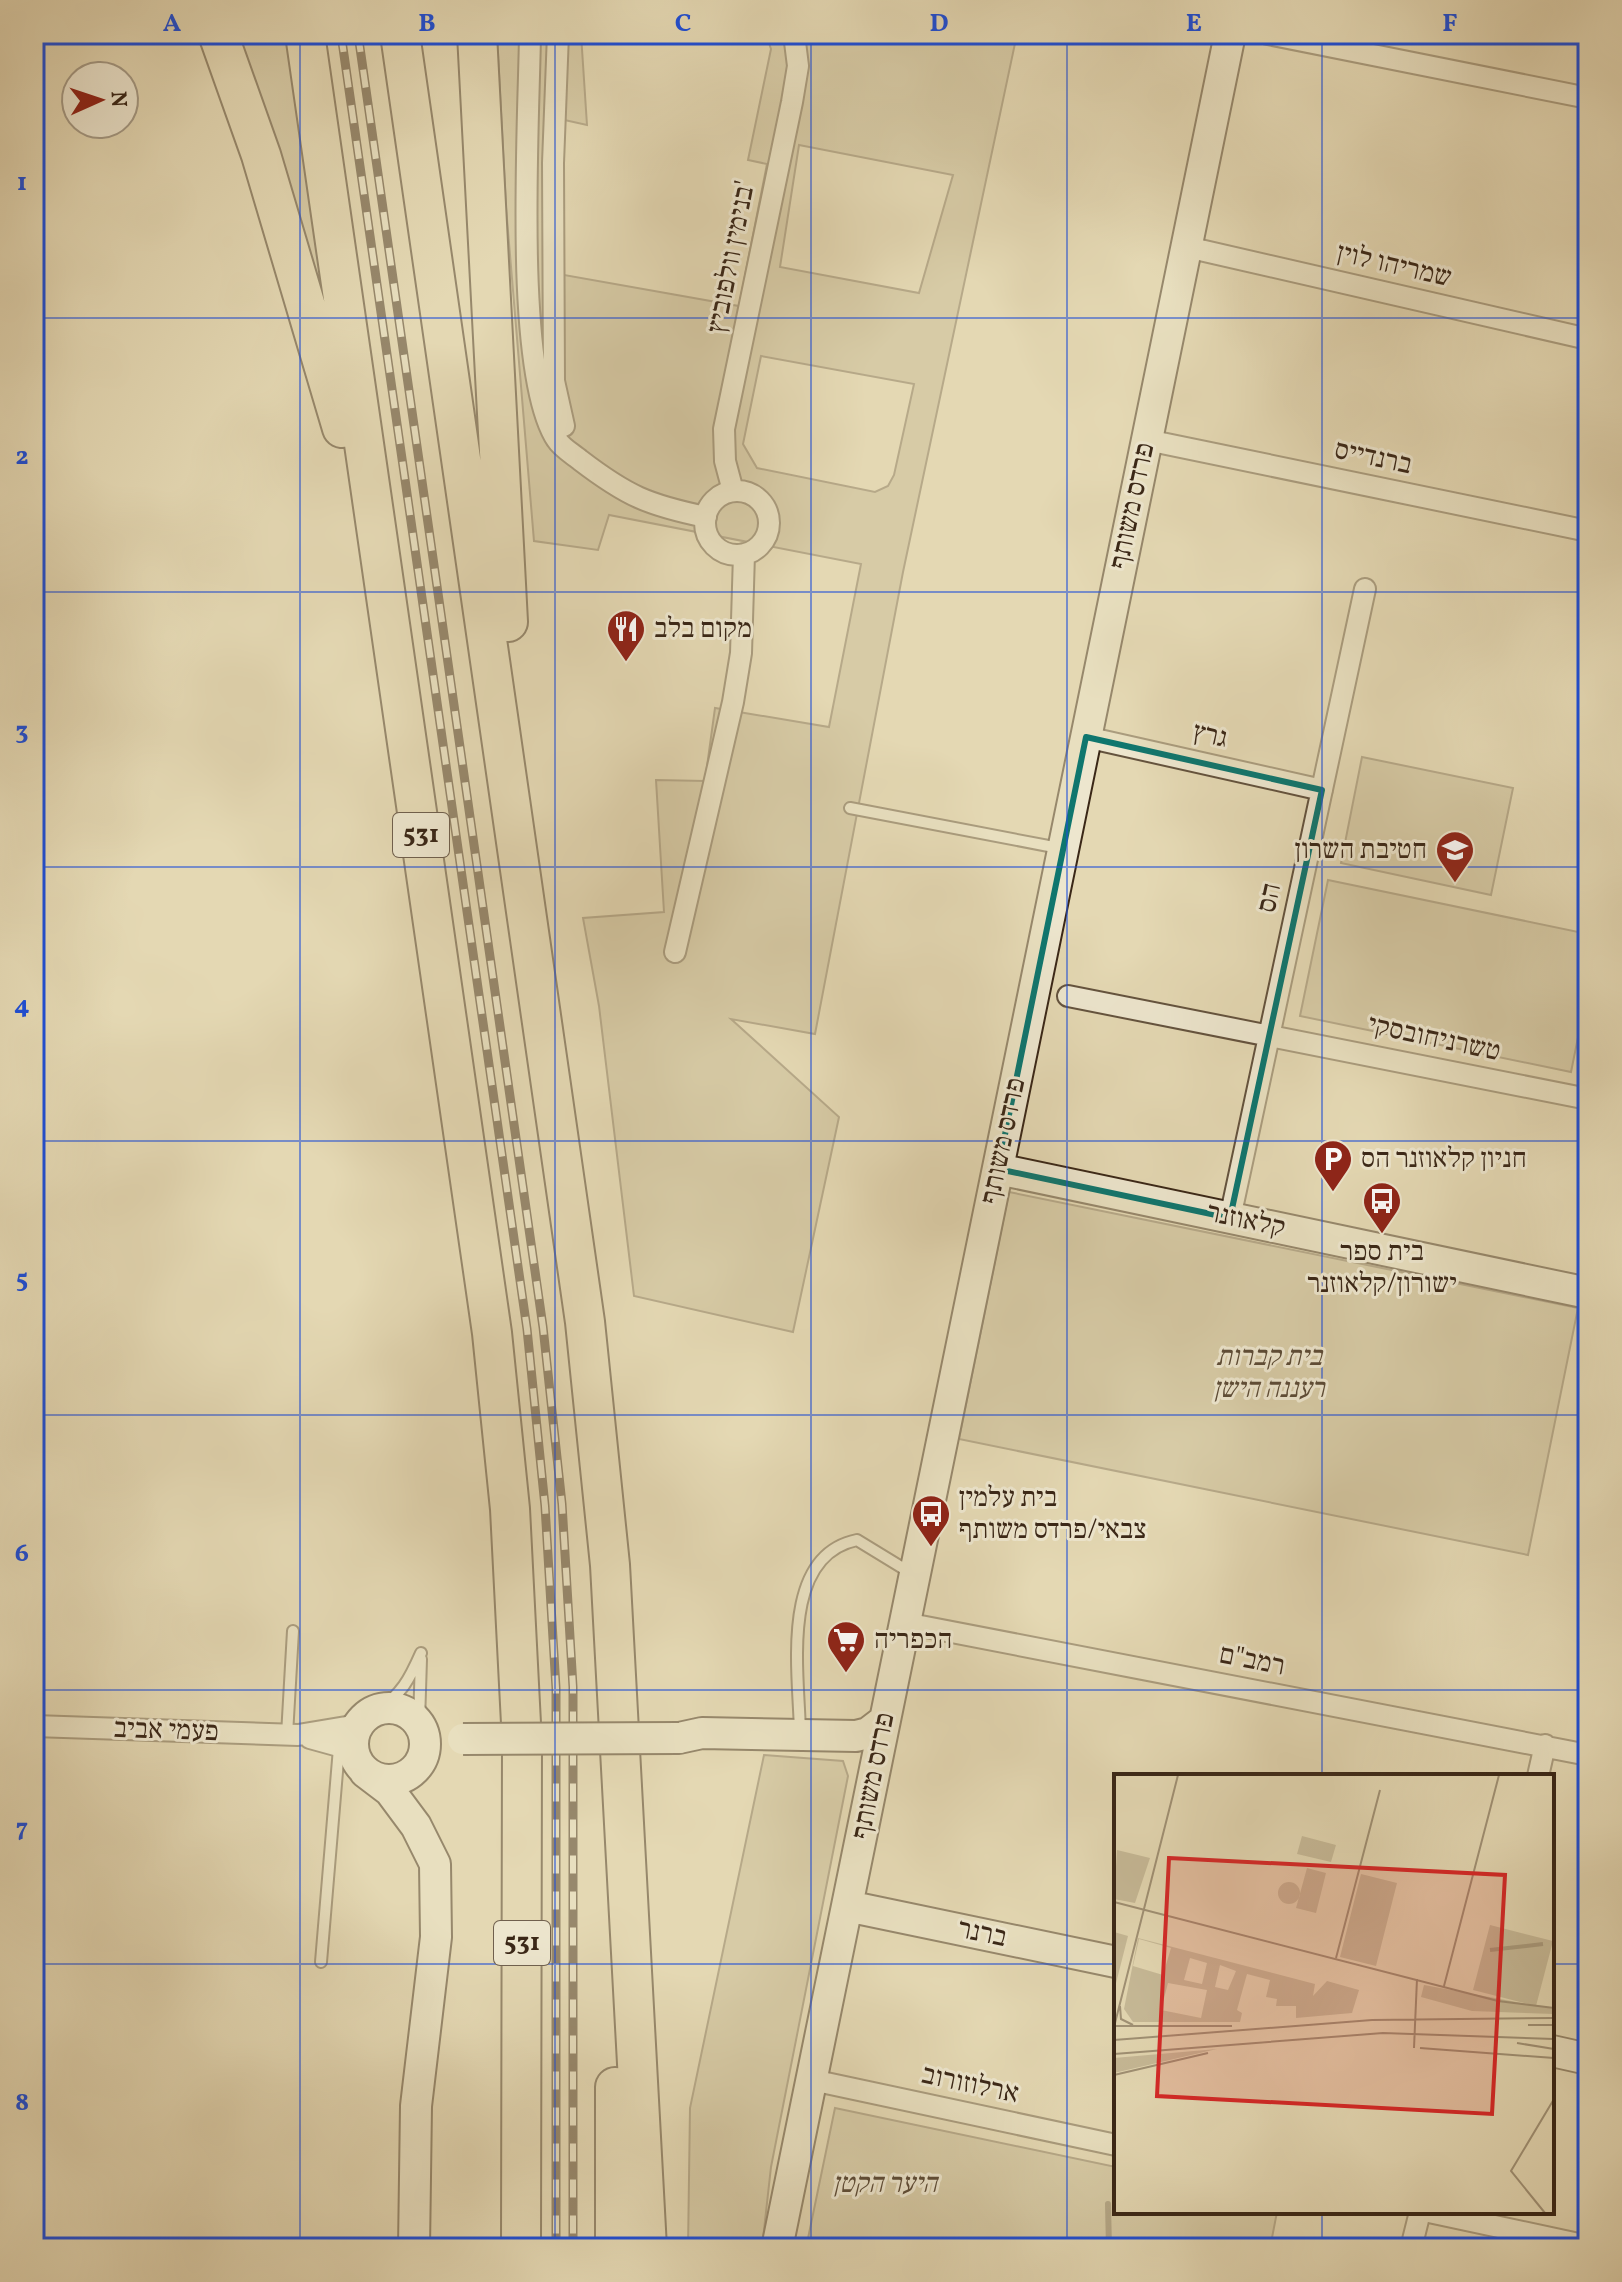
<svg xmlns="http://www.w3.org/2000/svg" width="1622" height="2282" font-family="Vollkorn,'Frank Ruhl Libre',serif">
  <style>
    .green { fill: #c7ba98; stroke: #807058; stroke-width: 2; fill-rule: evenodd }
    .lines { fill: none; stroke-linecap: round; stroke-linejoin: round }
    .stream { stroke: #7d6d55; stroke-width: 6 }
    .lane-casing { stroke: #64533e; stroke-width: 14 }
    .street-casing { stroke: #64533e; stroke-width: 24 }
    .secondary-casing { stroke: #3a2717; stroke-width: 34 }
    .highway-casing { stroke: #3a2717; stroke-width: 42 }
    .lane { stroke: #ede6ce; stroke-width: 10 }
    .street { stroke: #ede6ce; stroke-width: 20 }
    .secondary { stroke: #ede6ce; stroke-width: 30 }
    .highway { stroke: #e4d8b3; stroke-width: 38 }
    .rail-casing { stroke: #3a2717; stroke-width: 9 }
    .rail { stroke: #ede6ce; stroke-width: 6; stroke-dasharray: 18; stroke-linecap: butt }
    .secondary-bridge-casing { stroke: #3a2717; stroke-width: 34; stroke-linecap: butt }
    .secondary-bridge { stroke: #ede6ce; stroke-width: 30 }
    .marked { fill: none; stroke: #0f766e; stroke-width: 6; stroke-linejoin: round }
    .grid { fill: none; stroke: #1d4ed8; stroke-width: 2; stroke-opacity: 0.55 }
    .labels { text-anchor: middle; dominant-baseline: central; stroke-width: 6; stroke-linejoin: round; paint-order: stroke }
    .shield { fill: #ede6ce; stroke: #70604e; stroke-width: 2 }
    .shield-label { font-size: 26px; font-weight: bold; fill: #3a2717 }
    .street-label { font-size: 28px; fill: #3a2717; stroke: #ede6ce }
    .poi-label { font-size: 28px; fill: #3a2717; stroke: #ede6ce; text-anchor: start }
    .park-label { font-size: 28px; font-style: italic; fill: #5d4c37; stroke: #ede6ce }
    .inset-river { fill: none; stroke: #aa9c7e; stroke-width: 4 }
    .inset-road { fill: none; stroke: #a09175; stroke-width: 2 }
    .view { fill: #d62828; fill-opacity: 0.15; stroke: #d62828; stroke-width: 4 }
    .inset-edge { fill: none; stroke: #3a2717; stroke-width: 4 }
    .neatline { fill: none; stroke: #1d4ed8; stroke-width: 3 }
    .grid-label { font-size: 26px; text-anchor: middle; font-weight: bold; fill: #1d4ed8 }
  </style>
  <rect width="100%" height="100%" fill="#e4d8b3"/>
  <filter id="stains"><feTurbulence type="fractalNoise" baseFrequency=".0025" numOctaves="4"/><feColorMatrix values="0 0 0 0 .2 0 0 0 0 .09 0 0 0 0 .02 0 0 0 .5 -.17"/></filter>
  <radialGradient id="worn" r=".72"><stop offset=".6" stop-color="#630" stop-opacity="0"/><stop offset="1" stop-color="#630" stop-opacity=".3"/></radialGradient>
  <path class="green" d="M231 34H291L345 394Z
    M497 34H581L587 125 551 117 547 272 739 306 767 164 748 160 771 49 766 34H965L1009 43 1011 34H1017L903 572 815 1034 731 1019 839 1117 793 1332 634 1296 599 1006 583 918 664 912 656 780 705 781 715 708 829 727 861 564 609 515 598 550 534 541 506 207ZM799 145 953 175 919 293 780 267ZM761 356 914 384 894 475 888 486 875 492 757 468 743 444Z
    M1362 757 1513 788 1491 895 1341 863Z
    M1328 880 1588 934V988L1571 1072 1300 1016Z
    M1009 1192 1578 1308 1528 1555 959 1439Z
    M764 1755 843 1761 848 1776 771 2167 762 2248H688L690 2108Z
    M835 2108 1116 2167V2212H1277L1270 2248H806Z"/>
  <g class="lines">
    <path class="stream" d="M1108 2204 1109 2248"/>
    <defs>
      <path id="lane" d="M850 808 1059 848
        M377 1710C401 1696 410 1678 421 1653
        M419 1722 421 1659
        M800 1733C799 1674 779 1556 857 1540L911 1573
        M287 1735 293 1631
        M321 1962 339 1748"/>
      <path id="street" d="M530 34C529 121 513 375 557 440 562 448 573 454 580 460 627 496 648 505 706 517
        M558 34 553 163 554 381 564 426
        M1268 34 1588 98
        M1187 247 1588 339
        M1147 440 1588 531
        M705 523a32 32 0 1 1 64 0a32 32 0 1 1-64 0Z
        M733 491 725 461 724 429 792 102 798 66 794 34
        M1086 737 1322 790
        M675 952 733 702 741 653 744 554
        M1068 996 1588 1099
        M1230 1218 1365 589
        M905 1623 1588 1755
        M34 1726 298 1735 358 1725
        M310 1738 339 1746 356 1759
        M1538 1776 1545 1745
        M812 2080 1116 2145
        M1429 2212 1588 2246
        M1411 2248 1420 2212"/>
      <path id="secondary" d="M998 1169 1588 1293
        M353 1744a36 36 0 1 1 72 0a36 36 0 1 1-72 0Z
        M679 1738 702 1733 856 1736 868 1733 885 1720
        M365 1772 390 1791 416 1826 435 1864 436 1937 416 2106 414 2248
        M847 1906 1116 1962
        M1552 2051 1588 2059
        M777 2248 1230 34"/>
      <path id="highway" d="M218 34 261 155 342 428
        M305 34 492 1333 510 1509 522 1743 521 2248
        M400 34 585 1322 610 1565 647 2248
        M477 34 508 622
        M615 2248V2087"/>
    </defs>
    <use href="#lane" class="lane-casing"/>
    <use href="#street" class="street-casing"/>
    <use href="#secondary" class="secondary-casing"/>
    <use href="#highway" class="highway-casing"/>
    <use href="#lane" class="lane"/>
    <use href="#street" class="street"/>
    <use href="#secondary" class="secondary"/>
    <use href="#highway" class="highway"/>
    <defs>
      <path id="rail" d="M341 34 527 1329 545 1506 556 1688V2248
        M358 34 543 1327 562 1504 573 1687V2248"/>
    </defs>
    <use href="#rail" class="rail-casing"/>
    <use href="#rail" class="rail"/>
    <defs>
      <path id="secondary-bridge" d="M463 1739 679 1738"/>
    </defs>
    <use href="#secondary-bridge" class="secondary-bridge-casing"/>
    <use href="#secondary-bridge" class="secondary-bridge"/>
  </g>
  <path d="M0 0H1622V2282H0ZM1086 737 1322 790 1230 1218 998 1169Z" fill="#e4d8b3" fill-opacity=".55" fill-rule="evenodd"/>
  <path class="marked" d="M1086 737 1322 790 1230 1218 998 1169Z"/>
  <path class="grid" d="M300 34V2248M555 34V2248M811 34V2248M1067 34V2248M1322 34V1776M34 318H1588M34 592H1588M34 867H1588M34 1141H1588M34 1415H1588M34 1690H1588M34 1964H1116M1552 1964H1588M1322 2212V2248"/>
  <defs>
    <symbol id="restaurant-pin" viewBox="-11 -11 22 30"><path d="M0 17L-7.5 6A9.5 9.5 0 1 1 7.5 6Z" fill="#8f2418" stroke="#ede6ce"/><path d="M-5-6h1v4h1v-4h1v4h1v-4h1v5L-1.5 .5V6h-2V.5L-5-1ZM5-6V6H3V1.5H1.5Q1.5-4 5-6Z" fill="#fff"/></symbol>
    <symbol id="school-pin" viewBox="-11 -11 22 30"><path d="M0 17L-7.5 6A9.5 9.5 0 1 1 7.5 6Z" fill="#8f2418" stroke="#ede6ce"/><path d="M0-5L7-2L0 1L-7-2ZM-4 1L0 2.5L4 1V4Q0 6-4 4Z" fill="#fff"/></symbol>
    <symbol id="parking-pin" viewBox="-11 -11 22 30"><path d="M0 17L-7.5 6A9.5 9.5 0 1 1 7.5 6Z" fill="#8f2418" stroke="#ede6ce"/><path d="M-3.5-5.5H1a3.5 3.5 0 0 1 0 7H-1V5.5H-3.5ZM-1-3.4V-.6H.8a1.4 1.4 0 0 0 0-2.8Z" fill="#fff"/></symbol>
    <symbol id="bus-pin" viewBox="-11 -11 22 30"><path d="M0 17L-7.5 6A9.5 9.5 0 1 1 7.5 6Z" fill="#8f2418" stroke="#ede6ce"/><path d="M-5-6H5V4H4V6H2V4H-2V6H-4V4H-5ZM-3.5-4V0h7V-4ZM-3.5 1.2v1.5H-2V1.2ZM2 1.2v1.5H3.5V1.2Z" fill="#fff"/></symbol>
    <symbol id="supermarket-pin" viewBox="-11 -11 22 30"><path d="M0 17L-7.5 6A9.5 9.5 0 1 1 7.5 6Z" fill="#8f2418" stroke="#ede6ce"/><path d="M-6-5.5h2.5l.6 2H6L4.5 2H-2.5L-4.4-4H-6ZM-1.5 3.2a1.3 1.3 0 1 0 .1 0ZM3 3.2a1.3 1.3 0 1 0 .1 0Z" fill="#fff"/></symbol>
  </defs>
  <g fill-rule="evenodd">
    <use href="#restaurant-pin" x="604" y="607" width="44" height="60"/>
    <use href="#school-pin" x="1433" y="828" width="44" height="60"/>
    <use href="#parking-pin" x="1311" y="1137" width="44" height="60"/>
    <use href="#bus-pin" x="1360" y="1179" width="44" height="60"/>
    <use href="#bus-pin" x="909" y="1492" width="44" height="60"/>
    <use href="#supermarket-pin" x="824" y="1618" width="44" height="60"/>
  </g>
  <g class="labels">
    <g class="shield">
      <rect x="393" y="813" width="56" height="44" rx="6"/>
      <rect x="494" y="1921" width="56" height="44" rx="6"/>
    </g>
    <g class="shield-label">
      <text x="421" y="835">531</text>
      <text x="522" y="1943">531</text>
    </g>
    <g class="street-label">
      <text transform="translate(732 257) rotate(-79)">בנימין וולפוביץ'</text>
      <text transform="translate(1394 266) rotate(13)">שמריהו לוין</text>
      <text transform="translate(1373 458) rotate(12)">ברנדייס</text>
      <text transform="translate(1133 506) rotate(-78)">פרדס משותף</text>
      <text transform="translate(1210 736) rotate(13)">גרץ</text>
      <text transform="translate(1270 898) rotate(-78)">הס</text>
      <text transform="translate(1434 1039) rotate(12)">טשרניחובסקי</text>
      <text transform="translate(1004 1141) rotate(-78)">פרדס משותף</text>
      <text transform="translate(1246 1221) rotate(12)">קלאוזנר</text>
      <text transform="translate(1252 1661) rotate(11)">רמב"ם</text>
      <text transform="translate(166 1731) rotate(2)">פעמי אביב</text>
      <text transform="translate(874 1776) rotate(-79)">פרדס משותף</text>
      <text transform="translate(982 1934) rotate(12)">ברנר</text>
      <text transform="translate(970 2085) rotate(12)">ארלוזורוב</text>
    </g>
    <g class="poi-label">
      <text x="654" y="629">מקום בלב</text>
      <text x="1427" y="850" text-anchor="end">חטיבת השרון</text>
      <text x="1361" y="1159">חניון קלאוזנר הס</text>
      <text x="1382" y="1252" text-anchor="middle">בית ספר<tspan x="1382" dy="32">ישורון/קלאוזנר</tspan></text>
      <text x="959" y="1498">בית עלמין<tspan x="959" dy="32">צבאי/פרדס משותף</tspan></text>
      <text x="874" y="1640">הכפריה</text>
    </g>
    <g class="park-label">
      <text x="1269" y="1357">בית קברות<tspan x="1269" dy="32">רעננה הישן</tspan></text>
      <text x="885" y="2184">היער הקטן</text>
    </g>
  </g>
  <g transform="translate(1114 1774)">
    <rect width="440" height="440" fill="#e4d8b3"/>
    <path d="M188 62 222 71 217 88 183 80ZM3 76 36 84 21 129 0 125ZM193 94 212 99 202 139 182 134ZM247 100 283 109 262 192 226 183ZM164 119a11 11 0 1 1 22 0a11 11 0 1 1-22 0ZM376 151 439 167 422 232 359 216ZM0 158 14 162 0 217ZM24 164 201 210 199 222 213 207 245 216 238 239 182 244V232H162L163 225 152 223 156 206 133 200 123 236 128 239 126 248H19L10 235ZM25 165 57 174 49 201 19 192ZM76 184 93 189 88 210 70 206ZM106 191 122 197 114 216 101 213ZM54 209 93 216 87 244 47 236ZM310 211 440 235V240L358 237 307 223ZM103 275 0 299V284Z" fill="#c7ba98" fill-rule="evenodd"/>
    <path class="inset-river" d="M376 176 429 170"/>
    <path class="inset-road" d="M0 128 384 227 440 234M222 184 266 16M330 212 385 1M6 232 7 245 19 251M414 251H440M0 252H118M0 253 64 1M0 266 258 246 440 244M403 269 440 275M300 274 303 205M306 274 440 284M0 280 269 259 440 265M0 301 94 279M431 439 397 397 440 325"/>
    <path class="view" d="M55 84 391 101 378 340 43 322Z"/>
    <rect width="440" height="440" class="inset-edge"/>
  </g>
  <rect width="1622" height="2282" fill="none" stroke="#e4d8b3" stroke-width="88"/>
  <g transform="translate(100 100) rotate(87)"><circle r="38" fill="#ede6ce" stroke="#a59a85" stroke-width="2"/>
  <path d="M0-6L14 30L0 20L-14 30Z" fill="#8f2418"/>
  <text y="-12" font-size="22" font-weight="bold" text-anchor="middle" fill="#3a2717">N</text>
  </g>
  <rect x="44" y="44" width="1534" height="2194" class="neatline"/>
  <g class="grid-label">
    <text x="172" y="31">A</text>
    <text x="427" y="31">B</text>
    <text x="683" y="31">C</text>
    <text x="939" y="31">D</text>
    <text x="1194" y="31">E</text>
    <text x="1450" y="31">F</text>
    <text x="22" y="190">1</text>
    <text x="22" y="464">2</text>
    <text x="22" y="739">3</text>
    <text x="22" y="1013">4</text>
    <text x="22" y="1287">5</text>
    <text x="22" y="1561">6</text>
    <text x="22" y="1836">7</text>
    <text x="22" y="2110">8</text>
  </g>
  <rect width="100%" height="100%" filter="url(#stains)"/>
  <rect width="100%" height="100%" fill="url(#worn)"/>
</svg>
